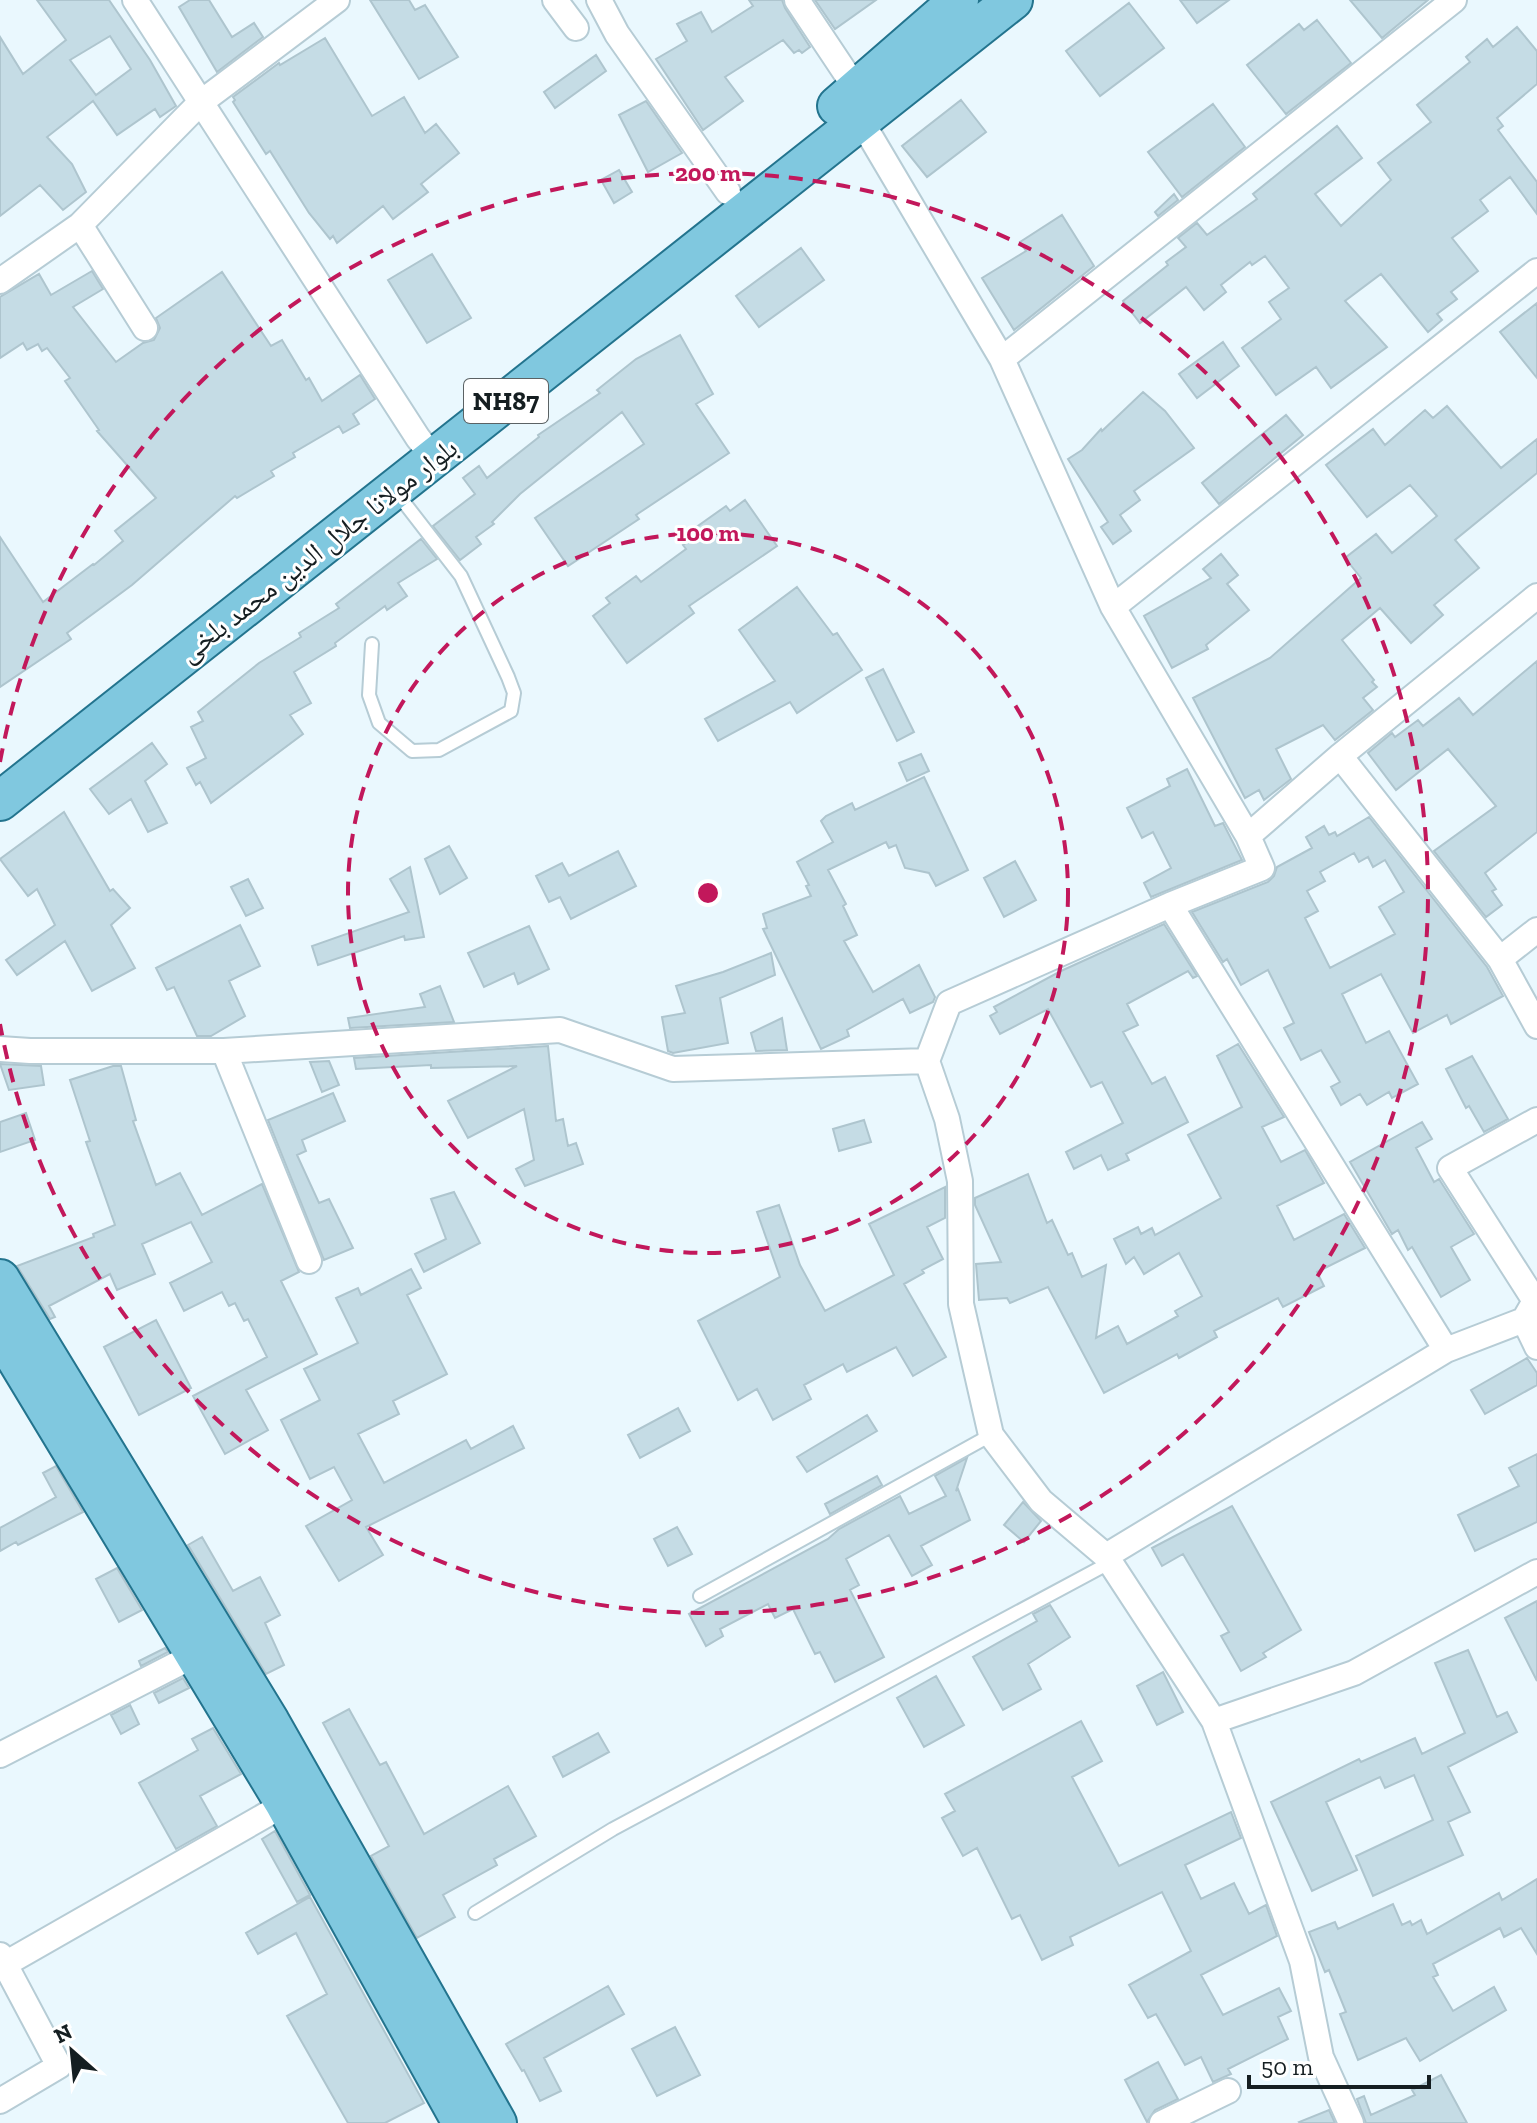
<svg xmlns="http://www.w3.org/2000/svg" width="1537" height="2123" font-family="'Zilla Slab','Noto Naskh Arabic',serif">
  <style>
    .building { fill: #c5dce5; stroke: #aec5ce; stroke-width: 2; fill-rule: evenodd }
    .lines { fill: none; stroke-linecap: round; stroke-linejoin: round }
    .lane-casing { stroke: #b6ccd5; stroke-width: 16 }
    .street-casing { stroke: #b6ccd5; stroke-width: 28 }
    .primary-casing { stroke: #23748e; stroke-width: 42 }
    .lane { stroke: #fff; stroke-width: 12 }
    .street { stroke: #fff; stroke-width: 24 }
    .primary { stroke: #80c8df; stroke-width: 38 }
    .ring { fill: none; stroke: #c2185b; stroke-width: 4; stroke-dasharray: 14 10 }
    .labels { text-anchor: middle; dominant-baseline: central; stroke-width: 6; stroke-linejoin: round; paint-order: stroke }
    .shield { fill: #fff; stroke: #5b6264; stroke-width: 2 }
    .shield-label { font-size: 26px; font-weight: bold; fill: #151e21 }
    .street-label { font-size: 28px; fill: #151e21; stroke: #fff }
    .centre { fill: #c2185b; stroke: #fff; stroke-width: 4 }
    .ring-label { font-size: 24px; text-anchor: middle; font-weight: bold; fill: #c2185b; stroke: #fff; stroke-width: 6; stroke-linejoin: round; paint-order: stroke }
  </style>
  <rect width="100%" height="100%" fill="#eaf8fe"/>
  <path class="building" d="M37 0H109L150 60 176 106 160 117 155 109 117 135 93 101 47 137 72 164 86 192 63 210 40 185 0 216V37L23 74 66 40ZM110 36 131 69 96 95 70 60Z
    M190 0H209L232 37 254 23 263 37 217 72 179 7Z
    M370 0H409L415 10 425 5 458 57 419 79Z
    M749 0H782L785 8 810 47 802 53 799 50 794 53 783 40 725 77 743 101 703 130 656 59 687 41 677 24 701 12 712 32 753 6Z
    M815 0H876L835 29Z
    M1180 0H1229L1197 23Z
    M1350 0H1428L1382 38Z
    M1129 3 1164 48 1100 96 1066 51Z
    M1317 20 1351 63 1286 114 1247 65 1299 24 1304 30Z
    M1517 27 1537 51V84L1497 118 1503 126 1498 130 1537 182V214L1510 177 1480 200 1488 211 1452 238 1478 271 1451 292 1457 299 1437 314 1442 320 1428 332 1381 274 1345 301 1387 347 1331 388 1316 367 1276 395 1242 348 1281 319 1269 302 1289 288 1265 256 1252 265 1250 262 1221 285 1226 292 1204 310 1186 287 1140 323 1123 301 1168 265 1166 262 1186 247 1178 238 1197 223 1207 235 1257 199 1253 194 1337 126 1362 158 1315 194 1341 226 1391 180 1378 163 1431 122 1417 105 1470 62 1466 57 1487 39 1493 47Z
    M325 38 372 116 404 97 425 133 436 124 459 153 421 184 428 192 393 219 383 206 337 243 333 236 330 239 309 213 270 151 266 154 233 102 235 100 233 97 279 63 280 65Z
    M596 55 606 71 555 108 544 92Z
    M961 100 986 132 927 177 902 146Z
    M646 101 682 153 648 172 619 115Z
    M1213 104 1245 147 1182 197 1148 152Z
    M619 170 632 192 614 203 601 180Z
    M1174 194 1178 200 1158 216 1155 212Z
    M1062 215 1094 266 1014 330 982 278 1026 251 1020 242Z
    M801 248 824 280 759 327 736 296Z
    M432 254 471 318 427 343 388 280Z
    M92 271 103 289 73 307 116 362 143 343 154 340 160 328 156 318 222 272 271 346 282 340 306 380 309 378 322 401 360 375 375 399 353 414 359 424 343 433 339 426 293 453 295 457 271 471 274 476 237 498 235 496 132 585 67 633 71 639 0 687V537L43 602 93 564 94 565 123 541 115 531 156 498 97 431 99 430 65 381 70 378 47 348 42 351 38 344 27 350 23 343 0 358V297L39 274 51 295Z
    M1537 303V378L1500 332Z
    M680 335 713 394 696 404 729 453 636 515 639 519 568 566 535 518 644 444 622 412 520 494 492 522 494 524 476 537 481 544 460 560 433 526 475 494 463 478 479 466 487 478 539 437 538 435 600 393 597 390 636 359Z
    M1223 342 1239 366 1197 398 1179 374Z
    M1143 392 1165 411 1194 448 1134 491 1140 500 1120 515 1131 531 1113 544 1101 527 1108 522 1068 459 1082 450 1101 429 1102 431Z
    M1447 406 1501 468 1537 439V473L1455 540 1479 568 1434 605 1443 615 1411 643 1380 608 1342 640 1374 680 1372 682 1377 687 1363 698 1373 710 1335 740 1323 725 1276 749 1291 779 1264 800 1259 790 1245 798 1193 698 1270 658 1354 584 1361 578 1345 558 1376 534 1392 553 1437 516 1410 485 1367 517 1326 465 1373 429 1385 445 1425 410 1433 418Z
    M1286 415 1303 435 1219 504 1202 483Z
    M745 500 777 546 689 606 694 613 627 663 593 616 610 603 606 598 636 576 641 582 686 549 683 545 699 534 695 528 726 506 730 511Z
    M421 539 437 559 398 583 407 596 387 610 385 606 335 643 336 646 294 672 311 703 290 715 303 734 211 803 200 782 196 785 187 768 206 758 191 727 203 721 198 712 259 663 301 637 299 633 339 608 336 604Z
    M1221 554 1238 575 1227 584 1249 610 1206 645 1208 649 1172 668 1144 616 1211 578 1203 569Z
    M797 587 833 635 837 633 862 670 797 713 790 702 718 741 705 719 775 681 739 630Z
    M1537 661V832L1485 873 1496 889 1492 891 1502 905 1486 917 1434 851 1496 806 1448 749 1396 790 1368 753 1392 733 1395 737 1418 720 1423 726 1459 698 1473 715Z
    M883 669 914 732 897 741 866 678Z
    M152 743 167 764 145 781 167 823 148 832 131 799 109 814 90 789Z
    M921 754 929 771 907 781 899 763Z
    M1187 769 1215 826 1223 823 1242 860 1151 897 1144 883 1171 868 1153 832 1142 838 1127 808 1170 786 1167 779Z
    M924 777 968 870 936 886 929 873 905 868 896 845 889 848 886 842 828 870 846 904 843 906 857 935 844 941 873 992 919 965 935 997 933 1002 910 1013 903 999 847 1030 849 1036 821 1049 763 929 767 928 763 914 811 896 806 886 809 885 797 862 833 842 821 821 826 816 852 803 855 810Z
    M64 812 110 891 113 889 130 908 111 925 135 968 92 991 65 941 17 975 6 960 55 925 37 889 28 896 0 859Z
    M1369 817 1487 967 1503 996 1451 1024 1447 1015 1413 1033 1381 974 1342 994 1366 1043 1389 1031 1418 1084 1392 1098 1389 1092 1367 1105 1360 1094 1341 1105 1331 1087 1340 1082 1321 1050 1301 1060 1284 1028 1294 1023 1268 970 1241 985 1227 959 1223 962 1192 912 1268 882 1274 876 1277 867 1312 848 1306 837 1324 826 1329 835 1335 832 1337 836ZM1354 853 1359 862 1368 857 1373 867 1385 860 1404 892 1379 907 1395 934 1330 968 1305 918 1318 911 1307 891 1325 881 1320 872Z
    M449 846 467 878 440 894 425 859Z
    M618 851 636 886 571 919 560 897 549 902 536 876 562 863 569 876Z
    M1015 861 1036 900 1004 917 984 878Z
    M410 867 424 937 405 940 404 936 318 965 312 946 409 912 390 879Z
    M248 879 263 908 246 916 231 887Z
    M1164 924 1197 976 1193 978 1188 971 1127 1004 1138 1025 1123 1032 1152 1084 1165 1077 1188 1122 1126 1154 1129 1160 1108 1170 1101 1155 1074 1169 1066 1152 1123 1123 1102 1082 1091 1087 1048 1009 1000 1034 990 1016 997 1012 994 1007 1061 971Z
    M240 925 260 966 229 981 245 1016 211 1036H197L174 987 167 990 156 968Z
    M529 926 549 969 518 984 514 973 484 987 468 953Z
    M771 953 775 975 720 998 728 1043 673 1053 668 1051 662 1017 685 1013 676 986 723 972Z
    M440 986 454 1022 350 1028 348 1018 425 1007 420 994Z
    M782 1018 787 1050 756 1051 751 1033Z
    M1238 1044 1284 1117 1262 1127 1281 1162 1305 1150 1324 1183 1277 1206 1294 1240 1344 1214 1365 1248 1317 1272 1324 1286 1283 1307 1278 1298 1214 1331 1217 1337 1179 1358 1177 1354 1104 1393 1048 1287 1010 1303 1007 1298 979 1300 976 1264 1001 1262 975 1205V1198L1028 1174 1047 1223 1052 1220 1068 1255 1072 1253 1082 1277 1106 1265 1096 1338 1118 1326 1127 1344 1178 1316 1175 1311 1202 1296 1179 1253 1144 1274 1134 1257 1126 1264 1114 1239 1138 1227 1141 1234 1152 1228 1155 1235 1221 1198 1188 1135 1242 1107 1217 1056Z
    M548 1046 556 1121 563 1119 568 1146 576 1143 583 1164 525 1186 516 1169 534 1160 524 1109 468 1138 448 1101 517 1066 431 1068V1065L356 1069 354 1058Z
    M1472 1056 1508 1119 1484 1132 1469 1106 1466 1108 1446 1069Z
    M329 1061 339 1085 322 1092 310 1062Z
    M0 1064 41 1066 44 1085 9 1090Z
    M113 1066H121L136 1120 133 1121 156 1185 180 1173 202 1215 262 1184 299 1272 281 1281 317 1354 246 1390 268 1430 225 1454 193 1396 267 1357 248 1319 244 1321 235 1303 229 1306 222 1292 184 1311 170 1283 212 1262 191 1222 142 1244 155 1274 117 1290 110 1274 49 1306 55 1317 50 1319 17 1266 94 1237 93 1234 115 1225 86 1142 90 1141 70 1080Z
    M333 1093 345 1121 302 1140 306 1151 297 1155 319 1203 329 1199 353 1248 324 1260 268 1120Z
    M26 1113 35 1140 0 1152V1122Z
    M864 1120 871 1142 839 1151 833 1129Z
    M1422 1122 1432 1139 1416 1148 1434 1182 1439 1179 1474 1234 1451 1247 1470 1280 1441 1297 1412 1247 1408 1250 1398 1230 1392 1234 1350 1162Z
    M945 1187V1218L927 1227 943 1259 922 1270 924 1273 904 1284 946 1357 913 1376 896 1347 847 1372 843 1364 804 1385 811 1399 773 1420 757 1389 738 1400 698 1321 780 1277 757 1212 779 1205 800 1265 825 1311 894 1275 869 1224Z
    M454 1192 480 1243 424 1272 415 1254 446 1239 431 1199Z
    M411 1269 421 1288 407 1295 447 1374 393 1401 399 1414 358 1434 384 1483 466 1440 471 1449 513 1426 524 1448 366 1527 383 1555 339 1581 306 1526 352 1500 334 1467 310 1479 281 1420 320 1400 304 1369 358 1343 336 1298 358 1288 361 1295Z
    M156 1320 191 1388 139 1415 104 1347Z
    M1527 1358 1537 1373V1385L1485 1414 1471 1390Z
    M678 1408 690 1431 640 1458 628 1435Z
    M867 1415 877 1431 807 1472 797 1457Z
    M1537 1454V1522L1475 1551 1458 1515 1519 1486 1509 1468Z
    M967 1458 956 1491 958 1489 970 1520 921 1546 932 1565 912 1576 889 1535 846 1559 859 1585 850 1590 884 1657 835 1682 820 1652 815 1654 793 1609 775 1618 768 1604 720 1629 723 1636 706 1646 689 1614 828 1539 839 1529 900 1496 909 1514 946 1496 935 1476Z
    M56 1466 83 1512 18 1545 16 1542 0 1551V1528L56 1497 43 1473Z
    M877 1476 882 1485 830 1514 825 1504Z
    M1023 1502 1041 1521 1024 1542 1004 1525Z
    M1232 1506 1301 1630 1263 1653 1266 1657 1241 1671 1221 1636 1229 1632 1183 1554 1162 1566 1152 1548Z
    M677 1527 692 1554 668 1566 654 1539Z
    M202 1537 233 1591 260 1577 280 1615 265 1623 284 1665 266 1674 188 1545Z
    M117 1568 142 1610 119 1622 96 1579Z
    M1537 1601V1681L1505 1618Z
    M1050 1605 1070 1637 1028 1664 1041 1689 1003 1710 973 1657 1037 1621 1033 1614Z
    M165 1648 168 1652 141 1666 139 1661Z
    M1468 1650 1497 1717 1507 1712 1517 1732 1448 1767 1470 1812 1448 1822 1463 1855 1373 1896 1356 1856 1433 1820 1414 1775 1385 1788 1380 1777 1326 1802 1357 1870 1312 1891 1271 1802 1359 1759 1361 1762 1415 1738 1422 1754 1465 1733 1435 1663Z
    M1163 1672 1183 1712 1157 1725 1137 1686Z
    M936 1676 964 1725 924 1747 897 1698Z
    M183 1678 189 1688 159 1703 154 1693Z
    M130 1705 139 1724 121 1734 111 1715Z
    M349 1709 380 1765 386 1762 424 1834 508 1786 536 1836 494 1859 497 1865 443 1895 455 1917 417 1938 371 1856 389 1846 323 1723Z
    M1081 1721 1102 1761 1072 1777 1119 1866 1231 1812 1241 1838 1185 1865 1201 1899 1234 1883 1249 1914 1266 1905 1277 1936 1201 1975 1223 2015 1279 1988 1291 2011 1278 2017 1288 2039 1228 2069 1231 2074 1213 2082 1201 2057 1185 2065 1156 2014 1148 2018 1129 1985 1191 1951 1162 1892 1070 1937 1073 1945 1042 1960 1020 1915 1012 1919 977 1848 963 1856 942 1818 955 1811 945 1794Z
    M213 1728 241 1774 200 1796 217 1826 176 1849 139 1783 198 1750 192 1739Z
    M598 1733 609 1752 563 1777 553 1757Z
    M275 1831 310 1895 297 1902 262 1839Z
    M1537 1879V1954L1521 1928 1504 1937 1500 1928 1433 1964 1438 1975 1433 1977 1453 2011 1494 1987 1506 2010 1420 2061 1406 2038 1358 2060 1340 2014 1346 2012 1329 1970 1325 1972 1309 1932 1335 1922 1338 1929 1393 1904 1402 1925 1410 1921 1412 1925 1421 1920 1427 1934 1499 1893 1502 1900Z
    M310 1897 424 2103 385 2123H348L287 2016 327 1994 296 1933 258 1954 246 1933Z
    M608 1986 624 2014 544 2058 561 2091 540 2101 524 2070 522 2071 506 2044Z
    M675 2027 700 2075 657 2096 632 2049Z
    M1158 2062 1178 2099 1155 2110 1147 2122 1125 2080Z
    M1441 2075 1467 2123H1366L1357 2099 1364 2096 1371 2115 1415 2095 1412 2090Z
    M1329 2110 1335 2123H1300L1299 2122Z"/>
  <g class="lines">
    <defs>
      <path id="lane" d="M372 644 369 695 379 723 412 751 439 750 511 711 514 693 508 677 461 576 396 492
        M700 1596 991 1435
        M475 1913 613 1829 1111 1562"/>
      <path id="street" d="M135 0 418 438 434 458
        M555 0 576 28
        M599 0 617 34 728 192
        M797 0 857 90
        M860 119 1002 359 1113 607 1248 836 1262 868 1170 905 949 1003 927 1061
        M80 225 145 328
        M0 281 80 225 200 103 337 0
        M1002 359 1454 0
        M1113 607 1537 271
        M1340 756 1500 959 1537 1026
        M1248 836 1340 756 1537 596
        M1170 905 1446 1350
        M1500 959 1537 930
        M0 1049 30 1051H224L560 1030 673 1069 927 1061 947 1119 960 1181 961 1304 991 1435 1041 1501 1106 1556 1214 1721 1302 1961 1321 2057 1351 2123
        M224 1051 309 1261
        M1524 1320 1535 1301 1450 1168 1537 1120
        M1106 1556 1446 1350 1524 1320 1537 1347
        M1214 1721 1354 1673 1537 1572
        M0 1755 195 1655
        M0 1955 59 2066 0 2101
        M5 1964 285 1804
        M1162 2123 1228 2091"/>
      <path id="primary" d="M837 106 959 0
        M0 801 1013 0
        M0 1279 270 1722 497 2123
        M0 1332 285 1804 462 2123"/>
    </defs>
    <use href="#lane" class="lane-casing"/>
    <use href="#street" class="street-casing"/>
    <use href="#primary" class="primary-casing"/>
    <use href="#lane" class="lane"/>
    <use href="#street" class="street"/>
    <use href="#primary" class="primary"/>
  </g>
  <g class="ring">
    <circle cx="708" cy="893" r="360"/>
    <path d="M0 762A720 720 0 1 1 0 1024"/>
  </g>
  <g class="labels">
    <rect class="shield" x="464" y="379" width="84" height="44" rx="6"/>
    <g class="shield-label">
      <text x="506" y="401">NH87</text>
    </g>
    <g class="street-label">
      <text transform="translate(318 550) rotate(-38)">بلوار مولانا جلال الدین محمد بلخی</text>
    </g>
  </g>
  <circle cx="708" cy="893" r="12" class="centre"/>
  <g class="ring-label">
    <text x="708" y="181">200 m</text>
    <text x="708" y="541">100 m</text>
  </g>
  <g transform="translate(72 2051) rotate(333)" stroke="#ffffff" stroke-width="6" paint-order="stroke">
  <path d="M0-6L14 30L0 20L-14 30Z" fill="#151e21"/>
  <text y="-12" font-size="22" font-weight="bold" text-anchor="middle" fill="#151e21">N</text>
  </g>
  <path d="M1249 2075v12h180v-12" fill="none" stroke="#151e21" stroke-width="4"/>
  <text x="1261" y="2075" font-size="24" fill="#151e21" stroke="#ffffff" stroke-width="6" paint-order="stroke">50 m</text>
</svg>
